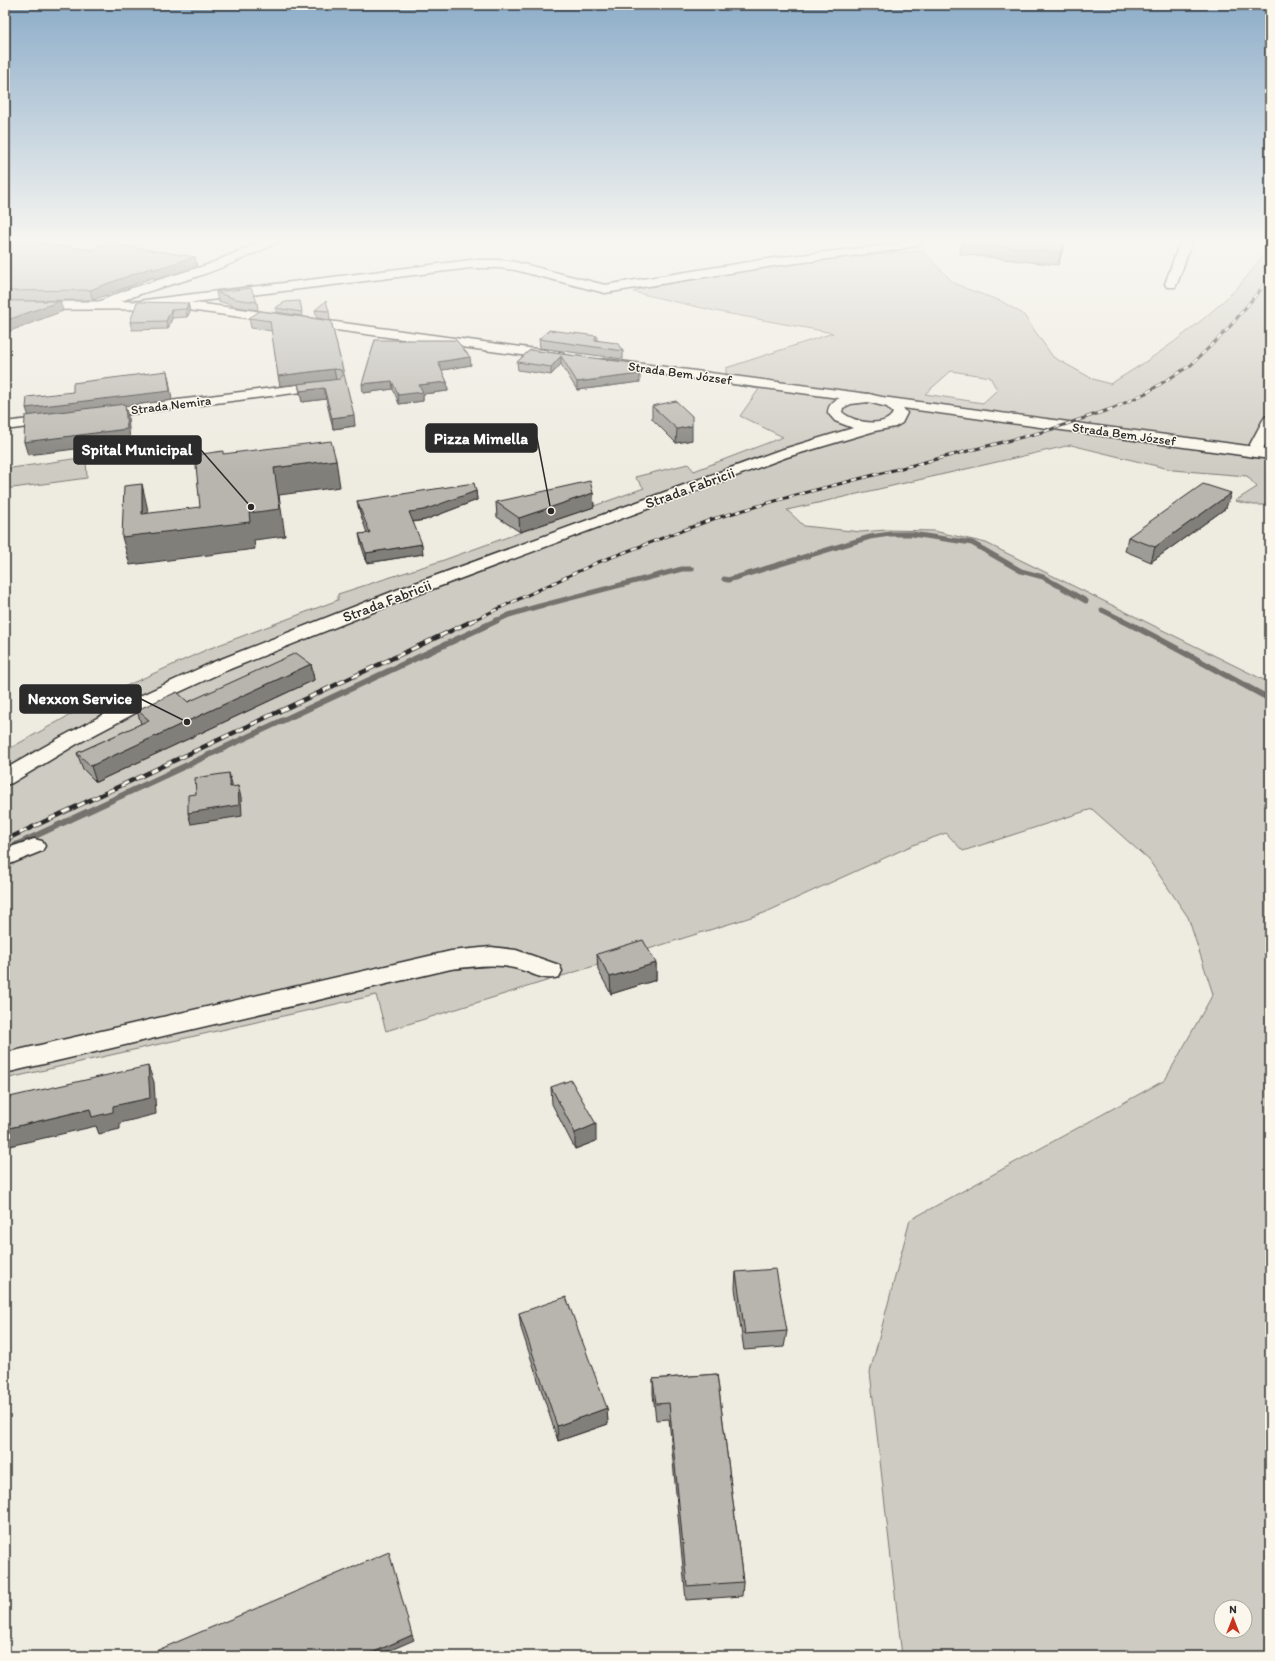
<svg xmlns="http://www.w3.org/2000/svg" width="1275" height="1661" font-family="Itim,sans-serif">
  <style>
    .green { fill: #cecbc2; stroke: #7c7b76; fill-rule: evenodd }
    .lines { fill: none; stroke-linecap: round; stroke-linejoin: round }
    .stream-far1 { stroke: #74726e; stroke-width: 5 }
    .stream { stroke: #74726e; stroke-width: 6 }
    .minor-casing { stroke: #2b2b2b; stroke-width: 3 }
    .secondary-casing { stroke: #2b2b2b; stroke-width: 3 }
    .trunk-casing { stroke: #2b2b2b; stroke-width: 3 }
    .minor { fill: #fbf7ec; fill-rule: evenodd }
    .secondary { fill: #fbf7ec; fill-rule: evenodd }
    .trunk { fill: #fbf7ec; fill-rule: evenodd }
    .rail-far1-casing { stroke: #2b2b2b; stroke-width: 3 }
    .rail-casing { stroke: #2b2b2b; stroke-width: 4.5 }
    .rail-far1 { stroke: #fbf7ec; stroke-width: 2; stroke-dasharray: 5.5; stroke-linecap: butt }
    .rail { stroke: #fbf7ec; stroke-width: 3; stroke-dasharray: 8; stroke-linecap: butt }
    .wall { fill: #9e9c96; stroke: #2b2b2b }
    .shaded-wall { fill: #817f7a; stroke: #2b2b2b }
    .building { fill: #b8b5ae; stroke: #2b2b2b }
    .labels { text-anchor: middle; dominant-baseline: central; stroke-width: 3; stroke-linejoin: round; paint-order: stroke }
    .far-street-label { font-size: 13px; fill: #2b2b2b; stroke: #fbf7ec }
    .street-label { font-size: 15px; fill: #2b2b2b; stroke: #fbf7ec }
    .leader { fill: none; stroke: #2b2b2b; stroke-width: 1.5 }
    .callout-dot { fill: #2b2b2b; stroke: #fbf7ec; stroke-width: 1.5 }
    .callout { fill: #2b2b2b; stroke: #2b2b2b; stroke-width: 1.5 }
    .callout-label { font-size: 16px; text-anchor: middle; font-weight: bold; fill: #fff }
  </style>
  <rect width="100%" height="100%" fill="#eeebe0"/>
  <filter id="ink" filterUnits="userSpaceOnUse"><feTurbulence type="fractalNoise" baseFrequency=".025" numOctaves="2"/><feDisplacementMap in="SourceGraphic" scale="8" xChannelSelector="R" yChannelSelector="G"/><feConvolveMatrix kernelMatrix="1 2 1 2 8 2 1 2 1" color-interpolation-filters="sRGB"/></filter>
  <g filter="url(#ink)">
    <path class="green" d="M1270 247V505H1254L1235 501 1257 487 1247 476 1173 470 1071 445 787 510 804 526 861 532 886 530 934 531 986 543 1270 683V1656H902L870 1372 910 1220 1165 1080 1213 994 1188 917 1149 860 1092 809 963 851 946 833 913 845 764 913 386 1031 376 995 5 1079V751L106 695 208 649 338 600V594L441 561 644 488 635 477 688 464 694 471 783 437 740 416 759 389 726 384V368L833 333 720 312 633 292 645 287 793 262 922 251 953 282 967 289 1001 301 1023 314 1053 357 1093 379 1110 384C1154 358 1196 328 1233 292 1246 279 1258 262 1270 247ZM951 371 990 377 997 390 983 403 925 394ZM1221 1607H1245V1631H1221Z
      M86 457 87 478 5 489V469Z"/>
    <g class="lines">
      <path class="stream-far1" d="M724 579 728 580 870 537 890 534H912L972 543 1021 571 1043 577 1086 601
        M1102 610 1124 621
        M496 621 509 615 536 607 682 569H692"/>
      <path class="stream" d="M1122 620C1172 645 1221 673 1270 699
        M5 850 498 620"/>
      <defs>
        <path id="minor" d="M267 239H283L281 241C252 255 223 268 193 278 164 287 134 294 106 308H98L96 305 98 302 129 289 207 265Z
          M912 239H926L918 245 897 250 774 266 605 293 515 270 499 268H471L145 308 141 307 139 304 141 301 145 300 471 260H499L515 262 605 285 774 258 897 244Z
          M1181 239H1193L1177 284 1175 287H1167L1165 284Z
          M329 381 334 382 336 385 334 388 98 418 93 417 91 414 93 411 98 410Z
          M53 416 58 417 60 420 58 423 5 430V422Z
          M1270 416C1270 433 1269 441 1259 455L1254 457 1249 455 1246 452 1263 420 1265 417Z
          M34 839 42 841 45 846 42 851 5 866V849Z
          M491 947 516 950 559 965 562 971 559 977C542 982 530 971 514 968 493 963 472 967 451 969L5 1073V1053L451 951Z"/>
        <path id="secondary" d="M181 301 558 352 563 353 565 356 563 359 558 360 181 309 5 310V302Z
          M605 359 868 394 873 395 875 398 873 401 868 402 600 366 598 363 600 360Z"/>
        <path id="trunk" d="M868 394 882 397 1270 449V459L903 408 907 413 902 423 895 427 875 431 787 457 411 597 225 671 145 708 77 744 12 783 5 785V769L63 736 131 700 211 663 399 589 777 451 853 428 835 421 828 413C828 395 855 395 868 394ZM868 402 887 407 893 413C885 429 852 422 842 412L843 408 851 404Z"/>
      </defs>
      <use href="#minor" class="minor-casing"/>
      <use href="#secondary" class="secondary-casing"/>
      <use href="#trunk" class="trunk-casing"/>
      <use href="#minor" class="minor"/>
      <use href="#secondary" class="secondary"/>
      <use href="#trunk" class="trunk"/>
      <defs>
        <path id="rail-far1" d="M472 621 596 563 713 519 796 495 1046 431 1114 408 1146 393 1191 365 1227 330 1270 278"/>
        <path id="rail" d="M5 840 474 620"/>
      </defs>
      <use href="#rail-far1" class="rail-far1-casing"/>
      <use href="#rail" class="rail-casing"/>
      <use href="#rail-far1" class="rail-far1"/>
      <use href="#rail" class="rail"/>
    </g>
    <path class="wall" d="M5 239H52L42 244 92 250 195 257 197 267 154 280V277L93 300 5 301Z
      M1066 239 1058 265 960 254 962 242Z
      M216 292 257 302 258 310 237 307 218 301Z
      M300 301 302 316 276 312 275 308Z
      M188 303 190 312 187 317 172 318 168 329 132 330 130 322Z
      M315 310 329 311 330 320 317 318Z
      M249 318 331 321 355 426 333 429 326 399 302 402 298 384 280 386 272 331 251 328Z
      M597 336V340L623 351V359L540 348 539 339Z
      M375 340 471 365 441 370 447 382 448 391 423 394V401L399 404 393 389 363 393Z
      M530 350 632 363 640 382 577 390 561 364 551 375 518 370 517 362Z
      M652 406 692 440 676 443 652 419Z
      M476 491 477 500 425 520 413 522 423 554 367 563 361 544 359 534 367 533 359 510 357 501Z
      M593 493 594 507 520 532 497 517 496 502Z
      M1226 508 1151 562 1125 551 1128 537Z
      M311 664 314 680 96 782 83 769 77 753 141 724 137 710 188 702Z
      M597 954 656 963V980L611 994 598 970Z
      M551 1087 596 1141 575 1149 552 1104Z
      M736 1272 787 1331 784 1347 744 1350 735 1288Z
      M519 1313 607 1408 608 1424 558 1441 521 1328Z
      M717 1374 743 1582 742 1596 686 1600 669 1419 656 1420 653 1394V1379Z"/>
    <path class="shaded-wall" d="M31 239H52L28 252 25 242Z
      M1065 239H1066L1058 265 1060 253Z
      M195 257 197 267 154 280V277L93 300 90 290 153 267Z
      M60 301 63 311 5 333V321Z
      M188 303 190 312 187 317 186 309Z
      M171 310 172 318 168 329 166 321Z
      M561 356V364L551 375V367Z
      M470 357 471 365 438 371V362Z
      M334 369 336 380 280 386 278 376Z
      M167 371 169 380 172 400 125 406 128 416 130 442 28 455 24 442 29 417 26 408Z
      M640 374V382L577 390V382Z
      M392 381 393 389 363 393 362 384Z
      M447 382 448 391 423 394V401L399 404 398 395 419 385Z
      M324 388 326 399 302 402 300 391Z
      M354 415 355 426 333 429 332 418Z
      M692 426V440L676 443 677 429Z
      M336 460 340 487 279 495 285 536 254 540 255 549 130 565 122 537 142 514V484L148 511 149 534 249 513 274 468Z
      M476 491 477 500 425 520 410 522 409 512Z
      M593 493 594 507 520 532 519 518Z
      M1231 493 1226 508 1151 562 1155 547Z
      M422 544 423 554 367 563 366 553Z
      M311 664 314 680 96 782 91 766Z
      M229 773 232 784 233 798 230 787Z
      M238 786 241 797 242 816 191 824 188 813Z
      M656 963V980L611 994 610 977Z
      M148 1066 154 1082 156 1114 120 1123V1129L99 1134 96 1126 5 1147V1129L90 1109 113 1106Z
      M596 1124V1141L575 1149V1133Z
      M607 1408 608 1424 558 1441 557 1426Z
      M412 1635 414 1640 377 1656H365Z"/>
    <path class="building" d="M5 239H31L25 242 92 250 105 243 195 257 152 270 153 267 90 290 5 291Z
      M963 239H1065L1060 253 962 242Z
      M251 288 257 302 235 299 216 292Z
      M5 301H60L5 321Z
      M300 301 302 312 275 308 285 302Z
      M326 301 329 311 315 310Z
      M137 302 188 303 186 309 171 310 166 321 130 322Z
      M260 311 331 321 354 415 332 418 324 388 300 391 298 384 340 379 343 375 341 370 334 369 278 376 270 321 249 318Z
      M549 330 597 336 594 340 617 343 623 351 539 339Z
      M375 340H456L470 357 438 362 447 382 419 385 423 392 398 395 392 381 362 384Z
      M530 350 632 363 640 374 577 382 561 356 551 367 517 362Z
      M167 371 170 391 26 408 27 397 73 392V383Z
      M676 401 692 416V426L677 429 652 406Z
      M125 404 127 429 24 442 25 416Z
      M331 441 336 460 274 468 280 509 249 513 250 522 122 537 124 486 142 484V514L200 507 195 455 223 451V454Z
      M590 481 593 493 519 518 496 502Z
      M474 483 476 491 424 510 409 512 422 544 366 553 359 534 370 533 357 501Z
      M1203 484 1231 493 1155 547 1128 537Z
      M296 653 311 664 91 766 77 753 149 720 137 710 177 692 188 702Z
      M229 773 230 787 238 786 239 805 188 813V795L196 794 195 778Z
      M643 940 656 963 610 977 597 954Z
      M148 1066 150 1098 113 1106V1112L92 1117 90 1109 5 1129V1098Z
      M571 1080 596 1124 575 1133 551 1087Z
      M776 1269 787 1331 745 1334 736 1272Z
      M566 1297 607 1408 557 1426 519 1313Z
      M717 1374 743 1582 687 1586 669 1403 656 1404 653 1379Z
      M389 1552 412 1635 365 1656H144Z"/>
  </g>
  <linearGradient id="sky" x2="0" y2="1"><stop stop-color="#8dadc9"/><stop offset="0.51" stop-color="#f7f6f1"/><stop offset="1" stop-color="#f7f6f1" stop-opacity="0"/></linearGradient>
  <rect width="1275" height="472" fill="url(#sky)"/>
  <g class="labels">
    <g class="far-street-label">
      <text transform="translate(680 373) rotate(8)">Strada Bem József</text>
      <text transform="translate(171 405) rotate(-7)">Strada Nemira</text>
      <text transform="translate(1124 434) rotate(8)">Strada Bem József</text>
    </g>
    <g class="street-label">
      <text transform="translate(690 488) rotate(-20)">Strada Fabricii</text>
      <text transform="translate(387 601) rotate(-21)">Strada Fabricii</text>
    </g>
  </g>
  <path class="leader" d="M551 511L537 438M251 507L201 450M187 722L141 699"/>
  <g class="callout-dot">
    <circle cx="551" cy="511" r="4"/>
    <circle cx="251" cy="507" r="4"/>
    <circle cx="187" cy="722" r="4"/>
  </g>
  <g class="callout">
    <rect x="426" y="424" width="111" height="28" rx="4"/>
    <rect x="74" y="436" width="127" height="28" rx="4"/>
    <rect x="20" y="685" width="121" height="28" rx="4"/>
  </g>
  <g class="callout-label">
    <text x="481" y="444">Pizza Mimella</text>
    <text x="137" y="455">Spital Municipal</text>
    <text x="80" y="704">Nexxon Service</text>
  </g>
  <rect width="1275" height="1661" fill="none" stroke="#fbf7ec" stroke-width="20"/>
  <rect x="10" y="10" width="1255" height="1641" fill="none" stroke="#2b2b2b" stroke-width="1.5" filter="url(#ink)"/>
  <g transform="translate(1233 1619)"><circle r="19" fill="#fbf7ec" stroke="#a8a59f"/>
  <path d="M0-3L7 15L0 10L-7 15Z" fill="#c8321e"/>
  <text y="-6" font-size="11" font-weight="bold" text-anchor="middle" fill="#2b2b2b">N</text>
  </g>
</svg>
